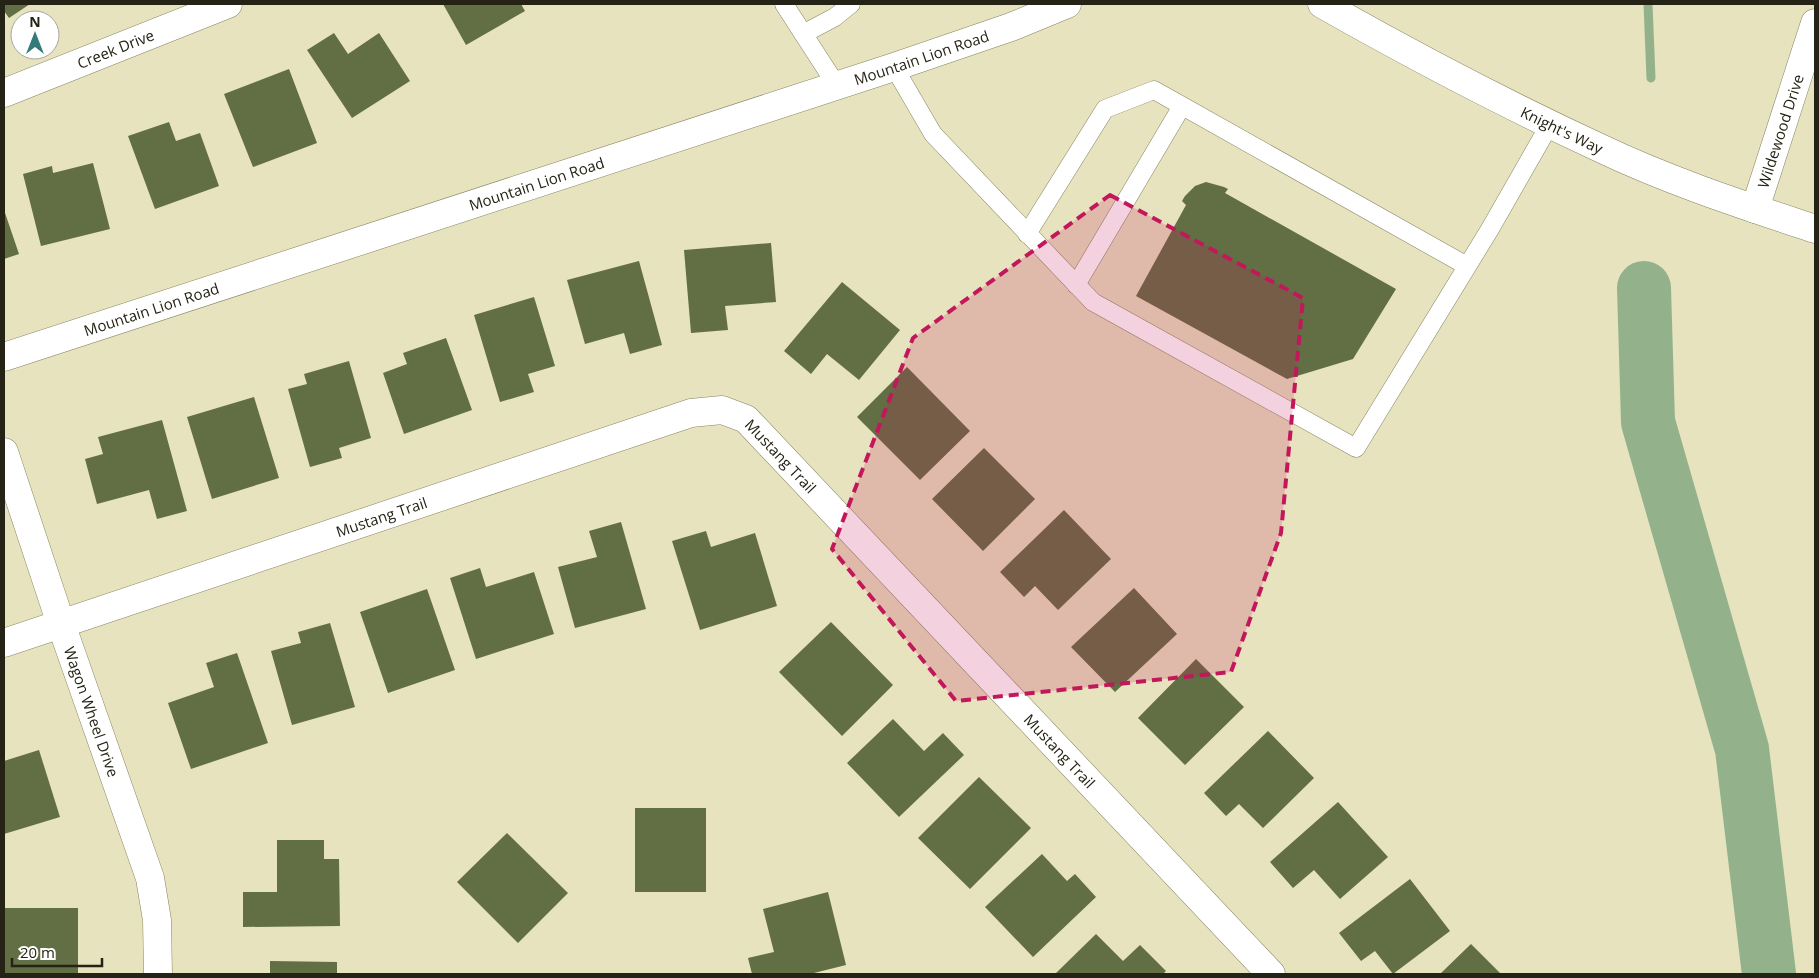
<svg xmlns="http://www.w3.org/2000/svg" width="1819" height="978" font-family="'Open Sans',sans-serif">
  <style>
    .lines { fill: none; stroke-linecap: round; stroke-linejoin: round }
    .stream { stroke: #93b28b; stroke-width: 9 }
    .river { stroke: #93b28b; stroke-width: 54 }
    .building { fill: #626e43 }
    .lane-casing { stroke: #888462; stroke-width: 19 }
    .street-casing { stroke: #888462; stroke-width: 29 }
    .secondary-casing { stroke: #888462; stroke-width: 29 }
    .lane { stroke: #fff; stroke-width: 18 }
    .street { stroke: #fff; stroke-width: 28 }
    .secondary { stroke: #fff; stroke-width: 28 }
    .marked { fill: #c2185b; fill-opacity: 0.2; stroke: #c2185b; stroke-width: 4; stroke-dasharray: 10 6; stroke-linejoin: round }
    .labels { text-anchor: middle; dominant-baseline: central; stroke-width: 5; stroke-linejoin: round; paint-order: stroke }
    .street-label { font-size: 15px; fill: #242315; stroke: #fff }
  </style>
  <rect width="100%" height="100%" fill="#e6e3be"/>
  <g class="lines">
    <path class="stream" d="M1648 4 1651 78"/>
    <path class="river" d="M1644 288 1648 422 1742 749 1769 974"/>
  </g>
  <path class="building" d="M4 4H30L9 18 4 11Z
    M443 4H521L525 11 466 45Z
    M334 33 348 54 379 33 410 81 352 118 307 50Z
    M289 69 317 143 253 167 224 94Z
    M169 122 176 141 200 133 219 186 155 209 128 136Z
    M93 163 110 229 41 246 23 174 52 166 53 173Z
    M1206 182 1224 187 1228 189 1225 193 1396 289 1353 359 1287 379 1136 296 1186 205 1182 201 1185 196 1195 186Z
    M4 210 19 254 4 259Z
    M771 243 776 302 725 306 728 330 691 333 684 250Z
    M639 261 662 345 630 354 624 333 585 344 567 280Z
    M842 282 900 330 859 380 827 354 811 374 784 351Z
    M534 297 555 366 528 374 534 392 500 402 474 315Z
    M446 338 472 410 404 434 383 373 407 364 403 353Z
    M349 361 371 438 339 448 342 458 310 467 288 389 307 384 304 374Z
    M907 367 970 431 920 480 857 417Z
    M254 397 279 478 212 499 187 417Z
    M162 420 187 511 157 519 149 490 97 504 85 459 103 454 98 437Z
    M984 448 1035 499 983 551 932 499Z
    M1064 510 1111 559 1058 610 1035 586 1024 597 1000 572Z
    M621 522 646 609 575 628 558 567 597 557 589 531Z
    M706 531 711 547 755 533 777 606 700 630 672 541Z
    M480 568 486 587 534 572 554 634 476 659 450 578Z
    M1134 588 1177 634 1115 692 1071 647Z
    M427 589 455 670 388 693 360 612Z
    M831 622 893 685 842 736 779 672Z
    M330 623 355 707 292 725 271 651 301 643 298 632Z
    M237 653 268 743 191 769 168 703 214 687 206 663Z
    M1196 659 1244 707 1185 765 1138 718Z
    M893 719 924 751 943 733 964 755 899 817 847 763Z
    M1268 731 1314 778 1263 828 1239 804 1226 816 1204 793Z
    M39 750 60 817 4 834V761Z
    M979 777 1031 828 970 889 918 838Z
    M1338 802 1388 857 1340 899 1314 870 1293 888 1270 862Z
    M635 808H706V892H635Z
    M507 833 568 893 518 943 457 882Z
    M277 840H324V859H339L340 926 243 927V892H277Z
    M1042 854 1067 881 1075 874 1096 897 1033 957 985 907Z
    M1410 879 1450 931 1393 974 1375 951 1361 961 1339 933Z
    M828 892 846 965 810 974H752L748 958 774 952 763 909Z
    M4 908H78V974H4Z
    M1096 934 1123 961 1140 945 1166 971 1163 974H1055Z
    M1471 944 1501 974H1440Z
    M270 961 337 962V974H270Z"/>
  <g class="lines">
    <defs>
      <path id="lane" d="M784 4 837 86
        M803 34 835 17 851 4
        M894 67 933 134 1093 302 1356 448 1490 229 1550 124
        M1027 234 1105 109 1154 90 1467 266
        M1076 285 1182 106"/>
      <g id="street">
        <path id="s1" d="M4 93 228 4"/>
        <path id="s2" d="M1755 209 1815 23"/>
        <path id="s3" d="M4 452 61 624 150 878 157 920 158 974"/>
        <path id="s4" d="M4 643 691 413 722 410 746 419 1271 974"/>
      </g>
      <g id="secondary">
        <path id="s5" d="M1322 4C1412 55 1505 104 1600 148 1669 181 1743 205 1815 229"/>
        <path id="s6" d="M4 357 894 67 1011 27 1067 4"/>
      </g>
    </defs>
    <use href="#lane" class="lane-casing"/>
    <use href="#street" class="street-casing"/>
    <use href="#secondary" class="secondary-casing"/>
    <use href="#lane" class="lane"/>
    <use href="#street" class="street"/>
    <use href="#secondary" class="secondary"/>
  </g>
  <path class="marked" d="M1110 195 1303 298 1281 533 1231 672 956 701 832 549 913 338Z"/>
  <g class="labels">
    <g class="street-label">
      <text stroke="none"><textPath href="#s1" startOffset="120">Creek Drive</textPath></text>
      <text stroke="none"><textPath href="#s6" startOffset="965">Mountain Lion Road</textPath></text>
      <text stroke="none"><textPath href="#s5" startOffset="271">Knight's Way</textPath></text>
      <text stroke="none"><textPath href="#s2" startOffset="82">Wildewood Drive</textPath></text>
      <text stroke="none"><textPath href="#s6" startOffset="560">Mountain Lion Road</textPath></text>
      <text stroke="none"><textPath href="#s6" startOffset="155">Mountain Lion Road</textPath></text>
      <text stroke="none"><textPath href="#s4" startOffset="832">Mustang Trail</textPath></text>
      <text stroke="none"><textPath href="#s4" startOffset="398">Mustang Trail</textPath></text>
      <text stroke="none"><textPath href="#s3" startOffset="274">Wagon Wheel Drive</textPath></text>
      <text stroke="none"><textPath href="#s4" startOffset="1238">Mustang Trail</textPath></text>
    </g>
  </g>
  <rect width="1819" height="978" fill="none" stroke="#242315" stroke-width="10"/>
  <g transform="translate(35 35)"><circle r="24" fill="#ffffff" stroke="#a7a7a1"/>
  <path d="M0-4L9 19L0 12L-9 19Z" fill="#327b7a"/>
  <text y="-8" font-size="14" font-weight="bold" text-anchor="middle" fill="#242315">N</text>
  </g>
  <path d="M12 958v8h90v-8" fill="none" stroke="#242315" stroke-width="2.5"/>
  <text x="20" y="958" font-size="15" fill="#242315" stroke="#ffffff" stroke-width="4" paint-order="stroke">20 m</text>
</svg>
